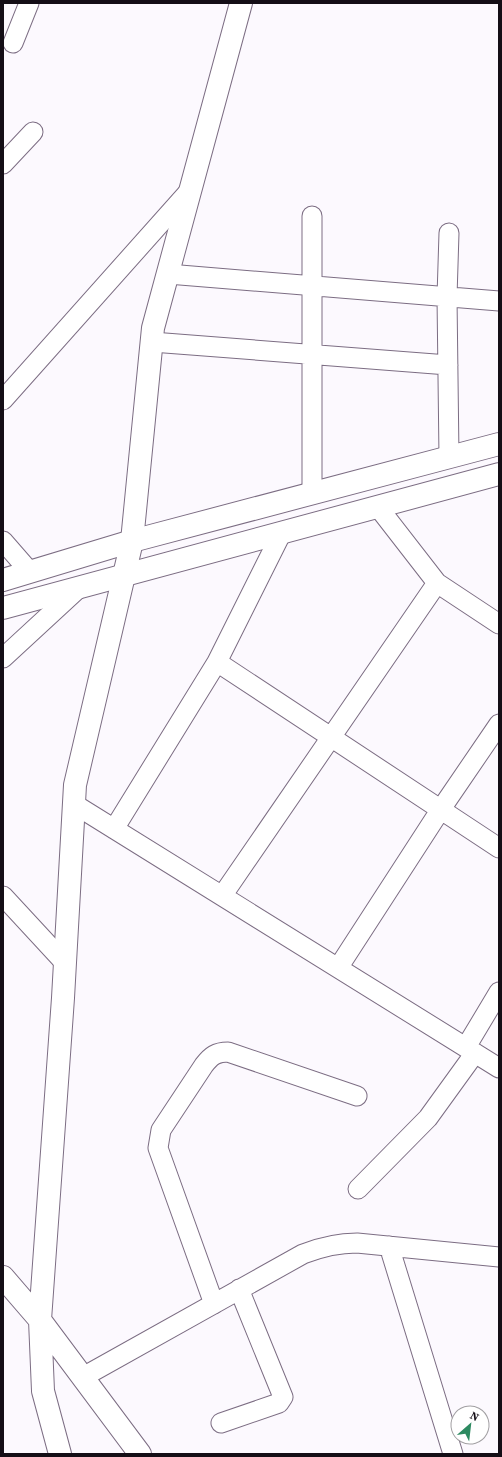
<svg xmlns="http://www.w3.org/2000/svg" width="502" height="1457" font-family="'Source Serif 4',serif">
  <style>
    .lines { fill: none; stroke-linecap: round; stroke-linejoin: round }
    .street-casing { stroke: #7c6d83; stroke-width: 21 }
    .secondary-casing { stroke: #7c6d83; stroke-width: 24 }
    .primary-casing { stroke: #7c6d83; stroke-width: 24 }
    .street { stroke: #fff; stroke-width: 19 }
    .secondary { stroke: #fff; stroke-width: 22 }
    .primary { stroke: #fff; stroke-width: 22 }
  </style>
  <rect width="100%" height="100%" fill="#fcf9fe"/>
  <g class="lines">
    <defs>
      <path id="street" d="M13 43 29 3
        M3 164 33 132
        M449 233 447 297 449 457
        M168 274 499 301
        M152 342 448 365
        M3 400 191 189
        M312 494V216
        M378 507 437 583 499 624
        M3 541 30 572
        M3 658 81 586
        M217 662 499 848
        M74 804 499 1068
        M114 829 217 662 282 532
        M3 896 65 963
        M222 896 437 583
        M338 968 441 809 499 724
        M466 1047 499 992
        M358 1189 428 1118 475 1053
        M389 1246 453 1454
        M214 1304 158 1148 161 1130 204 1065C211 1056 216 1052 228 1052L357 1096
        M83 1377 303 1254C321 1247 337 1243 357 1243L499 1257
        M221 1423 279 1403 283 1397 239 1289"/>
      <path id="secondary" d="M3 1277 40 1320 140 1454
        M60 1454 43 1391 40 1320 63 998 75 785 132 541 153 328 241 3"/>
      <path id="primary" d="M3 580 132 541 499 444
        M3 608 499 474"/>
    </defs>
    <use href="#street" class="street-casing"/>
    <use href="#secondary" class="secondary-casing"/>
    <use href="#primary" class="primary-casing"/>
    <use href="#street" class="street"/>
    <use href="#secondary" class="secondary"/>
    <use href="#primary" class="primary"/>
  </g>
  <rect width="502" height="1457" fill="none" stroke="#140e16" stroke-width="8"/>
  <g transform="translate(470 1425) rotate(28)"><circle r="19" fill="#ffffff" stroke="#a19fa2"/>
  <path d="M0-3L7 15L0 10L-7 15Z" fill="#2d8a61"/>
  <text y="-6" font-size="11" font-weight="bold" text-anchor="middle" fill="#140e16">N</text>
  </g>
</svg>
